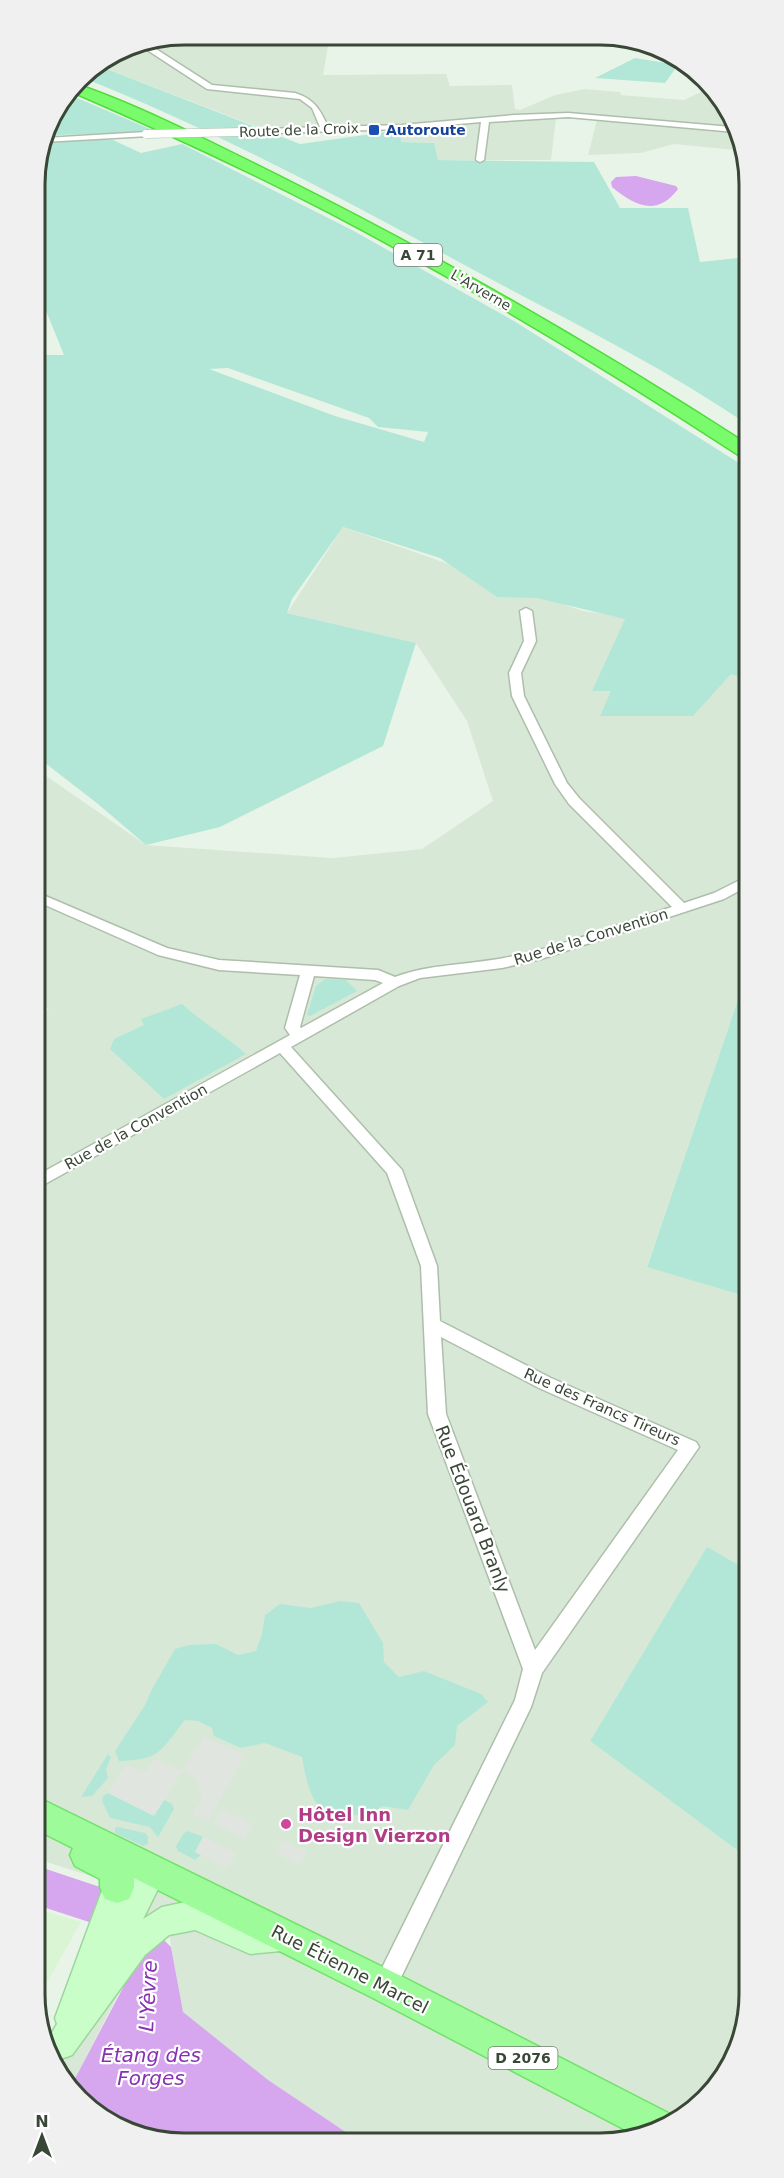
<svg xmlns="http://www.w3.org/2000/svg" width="784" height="2178" font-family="'DejaVu Sans',sans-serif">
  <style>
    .residential { fill: #d8e8d7 }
    .commercial { fill: #daf5d4 }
    .green { fill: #b2e7d7; fill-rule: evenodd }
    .parking { fill: #e1e5e0 }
    .water { fill: #d6a6ef }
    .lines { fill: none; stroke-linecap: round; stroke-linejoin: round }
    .river { fill: #d6a6ef; fill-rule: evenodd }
    .minor-casing { stroke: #adbfab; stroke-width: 3 }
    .secondary-casing { stroke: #9cd69b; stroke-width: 3 }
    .primary-casing { stroke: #6fe268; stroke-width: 3 }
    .motorway-casing { stroke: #4fdb3b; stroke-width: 3 }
    .minor { fill: #fff; fill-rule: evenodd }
    .secondary { fill: #c9fec9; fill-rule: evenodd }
    .primary { fill: #9dfc99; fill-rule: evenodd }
    .motorway { fill: #79fb6c; fill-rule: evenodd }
    .minor-bridge-casing { stroke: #adbfab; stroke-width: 9; stroke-linecap: butt }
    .minor-bridge { stroke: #fff; stroke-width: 8 }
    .transit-dot { fill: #1a4fb4; stroke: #fff; stroke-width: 2 }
    .hotel-dot { fill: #d1479c; stroke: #fff; stroke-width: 2 }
    .labels { text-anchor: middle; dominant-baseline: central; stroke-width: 4.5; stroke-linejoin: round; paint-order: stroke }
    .far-street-label { font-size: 14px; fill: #394737; stroke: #fff }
    .far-transit-label { font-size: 14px; font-weight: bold; fill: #164399; stroke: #fff; text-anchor: start }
    .shield { fill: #fff; stroke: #747e73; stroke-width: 1.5 }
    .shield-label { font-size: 14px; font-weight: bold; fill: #394737 }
    .street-label { font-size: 15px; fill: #394737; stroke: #fff }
    .near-street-label { font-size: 18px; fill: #394737; stroke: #fff }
    .near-hotel-label { font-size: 18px; font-weight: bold; fill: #b23c85; stroke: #fff; text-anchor: start }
    .near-water-label { font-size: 20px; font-style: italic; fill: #8731b2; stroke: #fff }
    .rim { fill: none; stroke: #394737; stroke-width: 3 }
  </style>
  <rect width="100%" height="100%" fill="#e9f4e8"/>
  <path class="residential" d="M184 35H330L323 75 446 74 450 86 512 85 515 109 520 110 555 95 584 89 621 92 620 95 684 100 705 90H712L721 106 718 115 726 116 745 151 674 144 641 153 588 155 597 120 556 118 551 160H437L434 143 400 142V125L263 129 96 65 127 46Z
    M343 527 583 611 747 633 748 970 647 1266 748 1297 749 1571 707 1548 590 1741 749 1859V2004L738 2051 713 2092 675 2123 630 2141H354L256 2080 182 2011 169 1934 132 1968 71 2086 61 2068 143 1914 103 1880 37 1859 36 1018 49 1009 36 1005V769L146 845 333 858 422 849 493 801 467 721 416 643 287 613Z"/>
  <path class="commercial" d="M37 1909 81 1922 37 2000Z"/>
  <path class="green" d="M635 58 678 65 665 83 595 78Z
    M96 65 300 144 400 130 401 142 434 143 438 160 594 162 620 208H688L700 262 747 257V424C663 367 572 322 483 275 352 204 220 132 81 77Z
    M68 94 157 132 58 135 44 139 50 117Z
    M90 138 113 140 141 153 182 144 352 230 514 321 747 468V680L731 674 693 716H600L611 691H592L625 619 537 598 497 597 440 558 343 527 292 599 287 613 416 643 383 746 220 827 146 845 98 804 36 756 35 355H64L38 291H35V174L43 143ZM228 368 369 418 378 427 428 432 424 442 335 416 209 369Z
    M748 970V1297L647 1267Z
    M325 979 346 980 357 991 310 1016 307 1015 316 986Z
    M182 1004C203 1023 226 1036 246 1054L164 1099 110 1049 114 1039 144 1025 141 1019Z
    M707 1547 749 1571V1859L590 1741Z
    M340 1601 359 1603 383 1643 384 1662 399 1677 424 1671 481 1694 488 1702 457 1726 455 1745 434 1765 408 1810 382 1806 368 1817C356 1814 343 1815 331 1813 310 1809 305 1774 302 1757L265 1743 241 1748 214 1736 212 1728 198 1721 185 1720C160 1751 161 1760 119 1761L115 1751 145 1705 151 1691 175 1649 189 1645 216 1644 238 1655 256 1651 262 1634 265 1615 280 1604 311 1608Z
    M108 1754 111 1757 106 1770 108 1778 92 1796 81 1797Z
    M108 1793 154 1815 164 1800 172 1804 174 1809 158 1837 150 1827 110 1818 102 1801 103 1796Z
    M118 1827 145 1833 148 1836V1844L143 1846 115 1833V1828Z
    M188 1831 203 1837 195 1852 201 1855 195 1860 178 1851 176 1846 184 1833Z"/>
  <path class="parking" d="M204 1737 245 1755 208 1821 193 1814 202 1799 196 1778 182 1771 154 1816 108 1793 126 1765 145 1772 155 1759 182 1771Z
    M222 1809 253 1824 245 1839 213 1823Z
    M203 1837 236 1853 228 1868 195 1852Z
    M283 1840 307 1852 300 1865 275 1853Z"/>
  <path class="water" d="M636 176 676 186 678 189C657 217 635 206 612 187L611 182 616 177Z
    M162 1938 171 1947 183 2012 268 2080 359 2141H155L78 2100 71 2086 143 1950Z"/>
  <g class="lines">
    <path class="river" d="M37 1866 106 1889 112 1903 106 1917 92 1923 37 1905Z"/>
    <defs>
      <path id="minor" d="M145 42 212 85 295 93C314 99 320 109 328 127L402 125 515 115 568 113 732 127 735 132 568 117 489 122 484 160 480 162 476 160 481 122 402 129 242 134H239V130L320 127 312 108 300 99 207 89 138 44Z
        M146 132H149V136L43 142 45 138Z
        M526 608 532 611 536 641 521 673 524 696 567 783 579 798 684 903 714 893 748 876V886L724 899 541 959 502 968 420 978 399 986 291 1047 402 1170 437 1266 440 1321 551 1378 696 1442 699 1447 542 1673 531 1707 393 1994 385 1997 377 1994 374 1986 377 1978 515 1700 523 1669 428 1414 421 1266 387 1173 280 1053 36 1189V1176L290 1035 285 1028 300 975 219 970 158 955 36 901V892L167 948 219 960 378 970 395 977C430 964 467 965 504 958 561 947 616 925 672 907L569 804 555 784 512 696 509 673 524 641 520 611ZM314 976 375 980 383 983 301 1028 300 1027ZM441 1337 539 1388 678 1450 535 1650 446 1414Z"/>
      <path id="secondary" d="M152 1857 162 1861 167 1871 143 1919 162 1907 195 1900 250 1924 281 1921 292 1925 296 1936 292 1947 281 1951 250 1954 195 1930 169 1935 145 1955 72 2055 61 2059 55 2057 47 2041 57 2024 55 2018 107 1877 117 1873 127 1877 130 1883 142 1861Z"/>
      <path id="primary" d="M37 1797 397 1974 674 2116 676 2122 639 2137 373 1998 134 1878V1887L129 1899 117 1903 105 1899 100 1887V1879L75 1866 70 1855 73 1848 37 1830Z"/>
      <path id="motorway" d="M76 84C146 108 220 147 287 180 445 259 598 348 747 444V458L740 456C607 369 471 287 330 213 245 169 158 129 70 91Z"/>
    </defs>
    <use href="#minor" class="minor-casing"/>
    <use href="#secondary" class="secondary-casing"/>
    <use href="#primary" class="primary-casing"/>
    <use href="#motorway" class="motorway-casing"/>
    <use href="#minor" class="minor"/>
    <use href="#secondary" class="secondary"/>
    <use href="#primary" class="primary"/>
    <use href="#motorway" class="motorway"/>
    <defs>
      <path id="minor-bridge" d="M146 134 242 132"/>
    </defs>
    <use href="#minor-bridge" class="minor-bridge-casing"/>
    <use href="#minor-bridge" class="minor-bridge"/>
  </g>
  <rect class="transit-dot" x="368" y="124" width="12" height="12" rx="3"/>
  <circle class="hotel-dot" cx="286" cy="1824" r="6"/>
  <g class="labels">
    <g class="far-street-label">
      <text transform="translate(299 130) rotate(-2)">Route de la Croix</text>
      <text transform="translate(481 290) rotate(30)">L'Arverne</text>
    </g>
    <g class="far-transit-label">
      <text x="386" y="130">Autoroute</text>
    </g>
    <g class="shield">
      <rect x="394" y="244" width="48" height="22" rx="4.5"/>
      <rect x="488.5" y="2047" width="69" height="22" rx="4.5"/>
    </g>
    <g class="shield-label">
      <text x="418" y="255">A 71</text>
      <text x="523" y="2058">D 2076</text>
    </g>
    <g class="street-label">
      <text transform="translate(591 937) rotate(-17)">Rue de la Convention</text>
      <text transform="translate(136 1127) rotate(-29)">Rue de la Convention</text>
      <text transform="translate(602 1407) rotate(24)">Rue des Francs Tireurs</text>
    </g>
    <g class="near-street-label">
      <text transform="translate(473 1509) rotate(69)">Rue Édouard Branly</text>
      <text transform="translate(350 1969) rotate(27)">Rue Étienne Marcel</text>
    </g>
    <g class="near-hotel-label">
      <text x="298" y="1814">Hôtel Inn<tspan x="298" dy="21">Design Vierzon</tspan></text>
    </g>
    <g class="near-water-label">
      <text transform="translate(148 1996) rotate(-87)">L'Yèvre</text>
      <text x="151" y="2055">Étang des<tspan x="151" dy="23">Forges</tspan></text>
    </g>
  </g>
  <path d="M0 0H784V2178H0ZM184 45H600A139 139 0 0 1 739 184V1994A139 139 0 0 1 600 2133H184A139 139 0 0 1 45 1994V184A139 139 0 0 1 184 45Z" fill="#eff0ef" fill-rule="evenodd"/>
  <path class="rim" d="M184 45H600A139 139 0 0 1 739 184V1994A139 139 0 0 1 600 2133H184A139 139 0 0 1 45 1994V184A139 139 0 0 1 184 45Z"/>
  <g transform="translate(42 2136)" stroke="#ffffff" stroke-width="4.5" paint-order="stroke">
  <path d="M0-4.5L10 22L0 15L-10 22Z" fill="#394737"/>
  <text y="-9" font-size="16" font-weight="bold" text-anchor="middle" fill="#394737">N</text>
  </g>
</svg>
